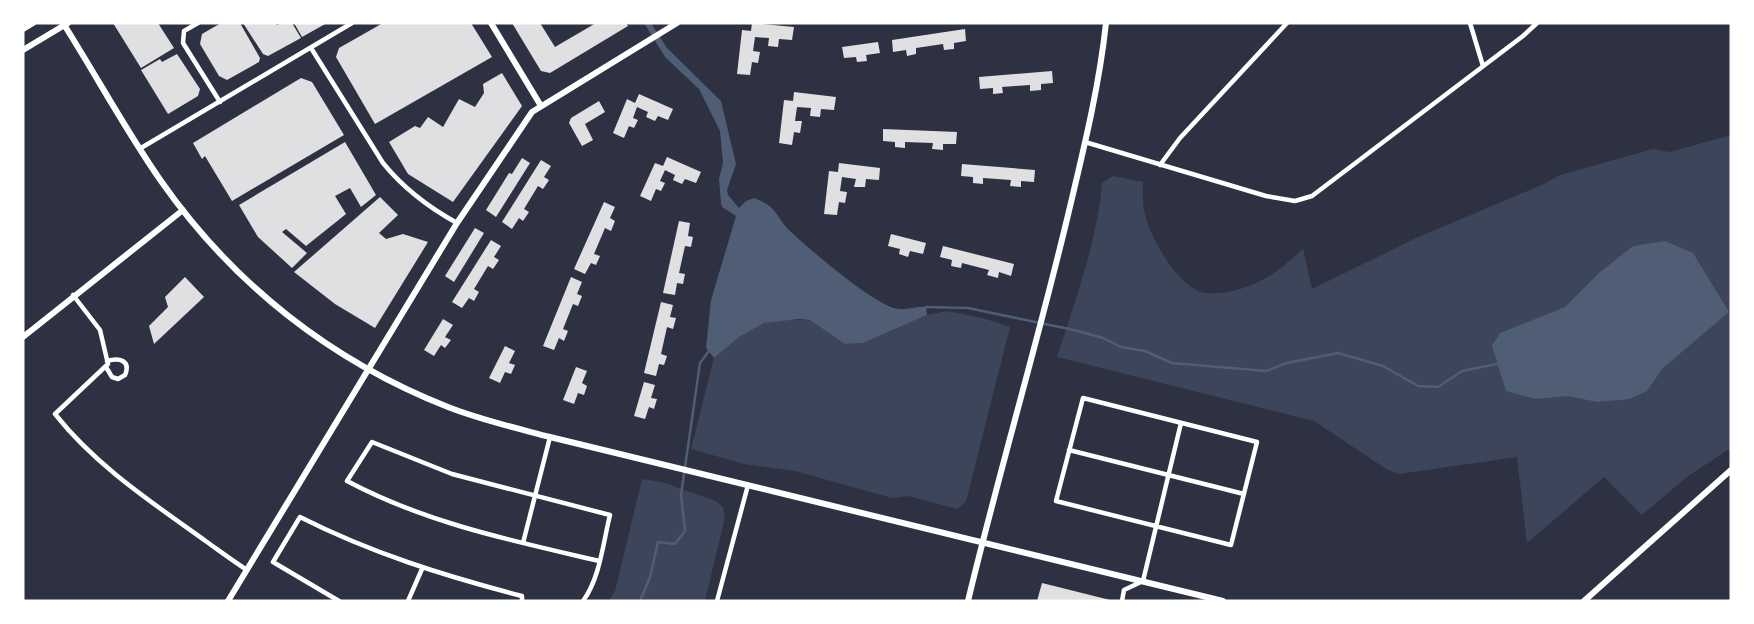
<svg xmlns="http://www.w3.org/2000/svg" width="1754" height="624" font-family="'Source Sans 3',sans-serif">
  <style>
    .green { fill: #3c4559 }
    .water { fill: #4f5d75 }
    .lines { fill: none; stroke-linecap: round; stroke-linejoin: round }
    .stream { stroke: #4f5d75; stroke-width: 2.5 }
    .building { fill: #e0e0e3 }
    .minor { stroke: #fff; stroke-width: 4.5 }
    .tertiary { stroke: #fff; stroke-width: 6 }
    .secondary { stroke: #fff; stroke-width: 6 }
  </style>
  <rect width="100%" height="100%" fill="#2d3142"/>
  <path class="green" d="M1731 135V448L1688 476 1642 515 1604 477 1527 543 1517 457 1399 474 1386 469 1314 421 1057 357C1074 305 1098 238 1102 183L1113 176 1143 182C1143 192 1142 204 1145 214 1150 238 1177 284 1201 292 1219 297 1248 288 1264 279 1278 272 1291 259 1303 249L1312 289 1416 238 1544 184 1560 175 1653 149 1670 152Z
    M947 311 983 318 1010 327 966 502 957 509 908 496 892 498 795 471 744 464 691 449 714 358 739 337 755 328 764 323 785 320H811L845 344 863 343 927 315Z
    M642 479 662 482 716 501 723 507 725 517 705 601H609L615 591Z"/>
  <path class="water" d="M644 23H651L667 48 721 101 736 164 727 190 728 195 739 208 746 201 754 198C778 207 774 214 789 230 807 247 877 308 899 309 908 310 917 306 926 307L927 315 863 343 845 344 810 320 799 319 764 323 739 337 714 358 706 348 711 300 736 216 722 207 721 203 719 179 723 163 720 131 699 89 665 57Z
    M1665 241 1693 253 1729 312 1663 368 1647 391 1630 399 1597 402 1568 396 1535 399 1506 391 1492 346 1500 333 1565 307 1599 273 1633 246Z"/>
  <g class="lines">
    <path class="stream" d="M926 307 968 308 1074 330 1103 338 1121 347 1145 351 1172 363 1266 371 1287 363 1338 353 1383 366 1418 386 1438 387 1462 371 1497 364
      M640 601 650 577 658 542 675 544 685 531 681 495 700 363 709 351"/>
  </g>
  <path class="building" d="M113 23H158L174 48 141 68Z
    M221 23H240L260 58 259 62 227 80 219 76 200 44 202 34Z
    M243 23H275L277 25 282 23H292L301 38 268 56 263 54Z
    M294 23H327L302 37Z
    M383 23H471L492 57 375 124 336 57 339 48Z
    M512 23H540L555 47 596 23H626L628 26 550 73 541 71Z
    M752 23 794 27 792 40 779 39 778 47 768 46 769 38 755 37 753 51 760 52 758 63 752 62 750 75 737 74 742 30 751 31Z
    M965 29 966 41 954 43V49L944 50 943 44 916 48V54L907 56 906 50 893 52 892 40Z
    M878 42 880 53 866 55 867 61 857 62 856 57 844 58 842 47Z
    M177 54 200 89 198 96 168 114 141 70 160 59 162 62Z
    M1052 71 1053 83 1041 84V90L1030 91V85L1002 87 1003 93 993 94V88L980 89 979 77Z
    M502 73 522 106 453 202 408 174 389 142 415 126 420 128 428 117 443 127 459 99 475 107 484 93 483 84Z
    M301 78 312 82 344 135 232 201 205 156 202 159 193 143Z
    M794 92 836 97 834 110 821 109 820 117 810 116 811 108 797 107 795 121H802L800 133 794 132 792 145 779 143 784 100 793 101Z
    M639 94 673 109 668 120 658 116 655 121 646 117 648 112 637 107 633 118 638 120 634 128 629 126 624 138 613 133 627 99 635 103Z
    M599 101 605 112 585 124 593 140 582 146 569 123 571 118Z
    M883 129 957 132 956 144H943V150L932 149 933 143 905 142V148L895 147V142L883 141Z
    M345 142 376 195 361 207 350 188 335 196 346 214 306 246 286 229 282 232 307 253 292 268 258 237 239 205Z
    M667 157 701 172 696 183 685 179 682 184 673 180 675 175 665 170 660 181 665 183 661 191 656 189 651 201 640 196 655 163 663 166Z
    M522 158 530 163 496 217 486 210 509 173 512 174Z
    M541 160 551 166 544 177 549 180 543 189 538 186 524 209 529 212 523 221 519 218 512 229 502 222Z
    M839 163 880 168 879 180 866 179 865 187H854L856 179 842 177 840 191 847 192 845 203 839 202 837 215 824 214 829 171 838 172Z
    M962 164 1035 170 1034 182 1021 181V187L1010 186 1011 180 983 178V184L973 183V177L961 176Z
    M380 197 398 215 379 233 386 239 403 234 428 242 375 328 335 304 294 272Z
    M604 202 615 207 610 218 615 221 611 231 605 228 594 254 600 256 596 265 591 263 585 274 574 269Z
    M679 221 690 223 688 236 693 237 691 247 685 246 679 273 685 274 683 284 677 283 675 295 663 293Z
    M475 228 484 233 454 282 445 276Z
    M891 234 926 243 923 254 910 251 908 257 899 254 900 249 888 246Z
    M491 240 501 246 494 257 499 260 493 269 488 266 474 289 479 292 474 301 469 298 462 308 452 302Z
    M943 246 1014 264 1011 276 999 272 998 278 987 275 989 270 962 263 961 268 951 266 952 260 940 257Z
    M185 277 204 297 154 344 149 326 168 307 165 297Z
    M571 277 582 282 577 294 582 296 578 306 573 304 563 329 568 331 564 341 559 338 554 350 543 346Z
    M661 302 673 305 670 317 676 318 673 329 667 327 661 354 667 356 664 365 659 364 656 376 644 373Z
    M443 319 453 325 445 337 451 340 445 348 441 345 434 356 424 350Z
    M505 346 515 351 509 363 515 365 511 374 505 372 500 383 489 378Z
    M576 367 587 371 582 383 587 386 584 395 578 393 574 404 563 400Z
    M644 382 655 385 651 398 657 399 654 409 649 407 645 419 634 416Z
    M1042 583 1110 600V601H1037Z"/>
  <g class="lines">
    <path class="minor" d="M198 23 184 31 183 43 220 102
      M1470 23 1483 66
      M311 48 383 163C404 189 428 207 457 223
      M1085 142 1266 196 1295 201 1312 196 1523 36 1537 23
      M141 148 352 23
      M1160 165 1180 138 1287 23
      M73 295 100 330 108 364 55 414C97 467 153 503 207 542 221 552 233 561 247 570
      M106 367 112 377 118 379 125 375C131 361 120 357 107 361
      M1083 398 1257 442 1231 545 1056 501Z
      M1069 450 1244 494
      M523 543 550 437
      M339 601 273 562 300 517C371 553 445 576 522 596V601
      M408 601 422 569
      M583 601C600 578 603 543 610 515L452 474 372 442 347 481C426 523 513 541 599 561
      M717 601 748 485
      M1122 601 1124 590 1143 581 1181 423"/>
    <path class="tertiary" d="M63 23C96 75 126 131 161 181 233 284 331 361 448 407 481 420 516 428 550 437L1223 601
      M491 23 541 106
      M23 337 183 210
      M228 601 457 223 532 112 677 23
      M968 601C999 472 1037 345 1068 215 1083 152 1099 88 1106 23
      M1584 601 1731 470"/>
    <path class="secondary" d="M23 29 33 23
      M23 50 68 23"/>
  </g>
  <rect width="1754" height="624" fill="none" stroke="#ffffff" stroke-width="49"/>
</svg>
